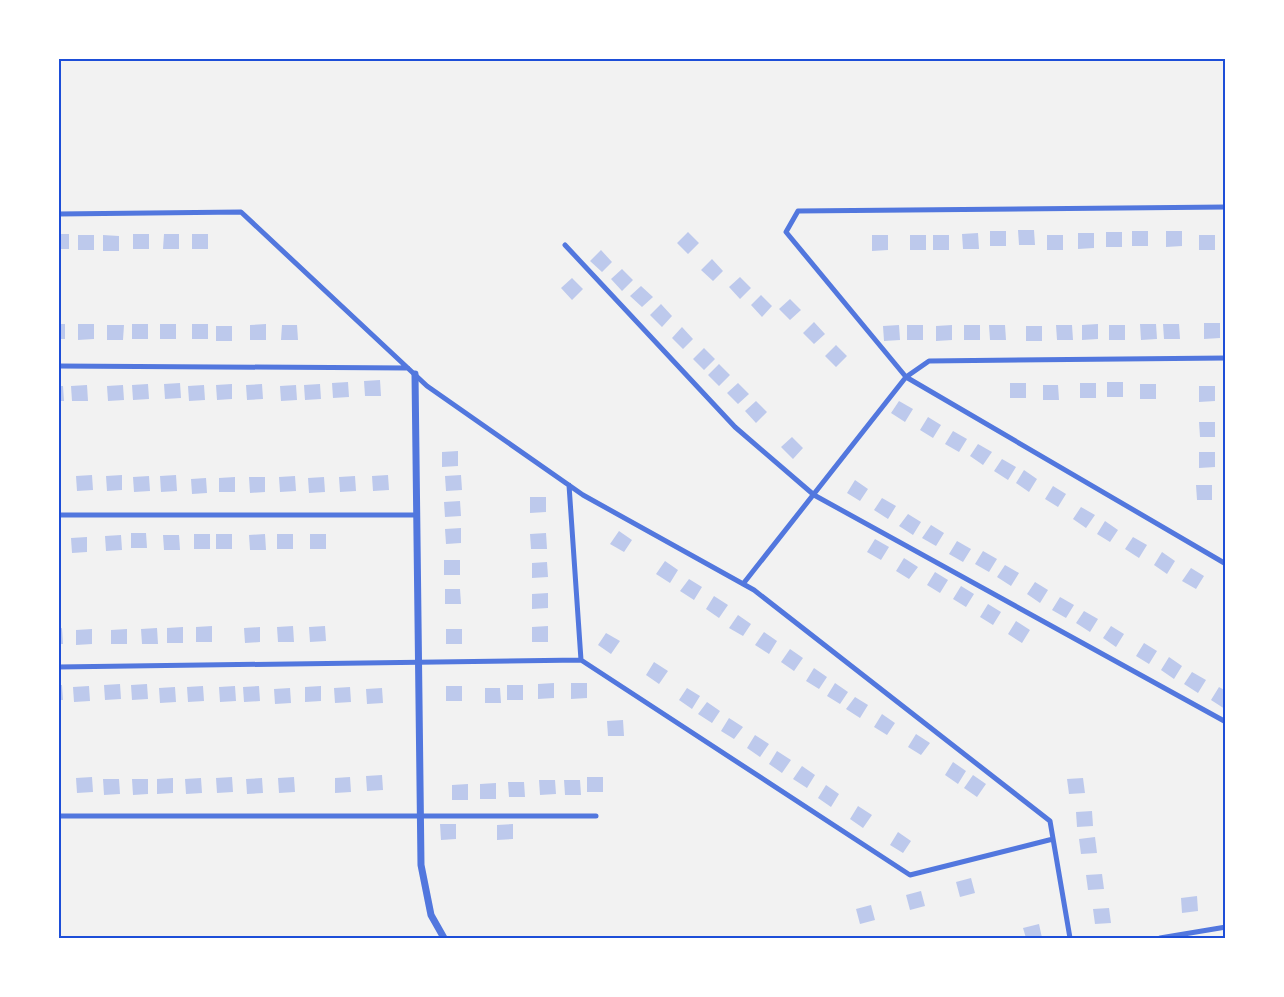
<svg xmlns="http://www.w3.org/2000/svg" width="1284" height="997" font-family="'Noto Sans',sans-serif">
  <style>
    .building { fill: #bdc9ec }
    .lines { fill: none; stroke-linecap: round; stroke-linejoin: round }
    .minor { stroke: #5277de; stroke-width: 5 }
    .tertiary { stroke: #5277de; stroke-width: 7 }
    .neatline { fill: none; stroke: #1d4ed8; stroke-width: 2 }
  </style>
  <rect width="100%" height="100%" fill="#f2f2f2"/>
  <path class="building" d="M1018 230H1034L1035 245H1019Z
    M990 231H1006V246H990Z
    M1132 231H1148V246H1132Z
    M1166 231H1182V246L1166 247Z
    M688 232 699 243 688 254 677 243Z
    M1106 232H1122V247H1106Z
    M978 233 979 249H963L962 234Z
    M1078 233H1094V248L1078 249Z
    M58 234H69V249H58Z
    M133 234H149V249H133Z
    M164 234H179V249H163Z
    M192 234H208V249H192Z
    M78 235H94V250H78Z
    M103 235 119 236V251H103Z
    M872 235H888V250L872 251Z
    M910 235H926V250H910Z
    M933 235H949V250H933Z
    M1047 235H1063V250H1047Z
    M1199 235H1215V250H1199Z
    M601 250 612 262 602 272 590 261Z
    M712 259 723 271 713 281 701 270Z
    M622 269 633 280 622 291 611 279Z
    M740 277 751 288 740 299 729 287Z
    M572 278 583 289 572 300 561 288Z
    M641 286 653 297 642 307 630 296Z
    M761 295 772 306 762 317 751 305Z
    M790 299 801 310 790 320 779 309Z
    M661 304 672 316 662 327 650 315Z
    M814 322 825 334 814 344 803 333Z
    M1204 323H1220V338L1204 339Z
    M58 324H65V339H58Z
    M78 324H94V339L78 340Z
    M132 324H148V339H132Z
    M160 324H176V339H160Z
    M192 324H208V339H192Z
    M266 324V340H250V325Z
    M1098 324V339L1082 340V325Z
    M1140 324H1156L1157 339 1141 340Z
    M1163 324H1179L1180 339H1164Z
    M107 325H124L123 340H107Z
    M282 325H297L298 340H281Z
    M899 325 900 340 884 341 883 326Z
    M907 325H923V340H907Z
    M952 325V340L936 341V326Z
    M964 325H980V340H964Z
    M989 325H1005L1006 340H990Z
    M1056 325H1072L1073 340H1057Z
    M1109 325H1125V340H1109Z
    M216 326H232V341H216Z
    M1026 326H1042V341H1026Z
    M682 327 693 339 683 349 672 338Z
    M836 345 847 356 836 367 825 356Z
    M704 348 715 359 704 370 693 359Z
    M719 364 730 375 719 386 708 375Z
    M380 380 381 396H365L364 381Z
    M348 382 349 397 333 398 332 383Z
    M1107 382H1123V397H1107Z
    M180 383 181 398 165 399 164 384Z
    M738 383 749 394 738 404 727 393Z
    M1010 383H1026V398H1010Z
    M1080 383H1096V398H1080Z
    M148 384 149 399 133 400 132 385Z
    M232 384V399L217 400 216 385Z
    M262 384 263 399 247 400 246 385Z
    M320 384 321 399 305 400 304 385Z
    M1140 384H1156V399H1140Z
    M87 385 88 401H72L71 386Z
    M123 385 124 400 108 401 107 386Z
    M204 385 205 400 189 401 188 386Z
    M296 385 297 400 281 401 280 386Z
    M1043 385H1058L1059 400H1043Z
    M58 386H63L64 401H58Z
    M1199 386H1215V401L1199 402Z
    M756 401 767 412 756 423 745 411Z
    M899 401 913 409 905 422 891 413Z
    M928 417 941 425 933 438 920 430Z
    M1199 422H1215V437H1200Z
    M953 431 967 439 959 452 945 444Z
    M792 437 803 448 793 459 781 447Z
    M978 444 992 452 983 465 970 456Z
    M458 451V466L442 467V452Z
    M1199 452H1215V467L1199 468Z
    M1002 459 1016 467 1008 480 994 471Z
    M1024 470 1037 479 1029 492 1016 483Z
    M92 475 93 490 77 491 76 476Z
    M122 475V490L107 491 106 476Z
    M176 475 177 491 161 492 160 476Z
    M388 475 389 490 373 491 372 476Z
    M461 475 462 490 446 491 445 476Z
    M149 476 150 491 134 492 133 477Z
    M295 476 296 491 280 492 279 477Z
    M355 476 356 491 340 492 339 477Z
    M235 477V492H219V478Z
    M249 477H265V492L250 493Z
    M324 477 325 492 309 493 308 478Z
    M206 478 207 493 192 494 191 479Z
    M855 480 868 489 860 501 847 493Z
    M1196 485H1212V500H1197Z
    M1053 486 1066 494 1058 507 1045 499Z
    M530 497H546V512L530 513Z
    M882 498 896 506 888 519 874 510Z
    M460 501 461 516 445 517 444 502Z
    M1081 507 1095 515 1086 528 1073 519Z
    M908 514 921 522 913 535 899 526Z
    M1105 521 1118 530 1110 542 1097 534Z
    M931 525 944 533 936 546 922 538Z
    M461 528V543L446 544 445 529Z
    M619 531 632 540 624 552 610 544Z
    M131 533H146L147 548H131Z
    M546 533 547 549H531L530 534Z
    M194 534H210V549H194Z
    M216 534H232V549H216Z
    M265 534 266 550H250L249 535Z
    M277 534H293V549H277Z
    M310 534H326V549H310Z
    M121 535 122 550 106 551 105 536Z
    M163 535H179L180 550H164Z
    M87 537V552L72 553 71 538Z
    M1133 537 1147 545 1139 558 1125 549Z
    M875 539 889 547 881 560 867 552Z
    M957 541 971 549 963 562 949 554Z
    M983 551 997 559 989 572 975 564Z
    M1162 552 1175 561 1167 574 1154 565Z
    M904 558 918 567 909 579 896 571Z
    M444 560H460V575H444Z
    M665 561 678 570 670 583 656 574Z
    M547 562 548 577 532 578V563Z
    M1005 565 1019 573 1011 586 997 577Z
    M1191 568 1204 576 1196 589 1182 581Z
    M935 572 948 580 940 593 927 585Z
    M689 579 702 587 694 600 680 591Z
    M1035 582 1048 590 1040 603 1027 594Z
    M961 586 974 594 966 607 953 599Z
    M445 589H460L461 604H445Z
    M548 593V608L532 609V594Z
    M714 596 728 605 719 618 706 609Z
    M1060 597 1074 605 1066 618 1052 610Z
    M988 604 1001 612 993 625 980 617Z
    M1084 611 1098 619 1090 632 1076 623Z
    M738 615 751 624 743 636 729 628Z
    M1016 621 1030 630 1022 643 1008 634Z
    M212 626V642H196V627Z
    M293 626 294 642H278L277 627Z
    M325 626 326 641 310 642 309 627Z
    M548 626V642H532V627Z
    M1111 626 1124 634 1116 647 1103 638Z
    M183 627V643H167V628Z
    M260 627V642L245 643 244 628Z
    M62 628 63 644H58V629Z
    M157 628 158 644H142L141 629Z
    M92 629V644L76 645V630Z
    M127 629V644H111V630Z
    M446 629H462V644H446Z
    M764 632 777 641 769 654 755 645Z
    M606 633 620 641 611 654 598 645Z
    M1144 643 1157 651 1149 664 1136 656Z
    M790 649 803 658 794 671 781 662Z
    M1169 657 1182 666 1174 679 1161 670Z
    M654 662 668 671 659 684 646 675Z
    M814 668 827 677 819 689 806 681Z
    M1192 672 1206 680 1198 693 1184 684Z
    M554 683V698L538 699V684Z
    M571 683H587V698L571 699Z
    M835 683 848 692 840 704 827 696Z
    M120 684 121 699 105 700 104 685Z
    M147 684 148 699 132 700 131 685Z
    M58 685H62L63 700H58Z
    M507 685H523V700H507Z
    M89 686 90 701 74 702 73 687Z
    M203 686 204 701 188 702 187 687Z
    M235 686 236 701 220 702 219 687Z
    M259 686 260 701 244 702 243 687Z
    M321 686V701L305 702V687Z
    M446 686H462V701H446Z
    M175 687 176 702 160 703 159 688Z
    M350 687 351 702 335 703 334 688Z
    M1219 687 1226 691 1225 709 1211 700Z
    M290 688 291 703 275 704 274 689Z
    M382 688 383 703 367 704 366 689Z
    M485 688H500L501 703H485Z
    M687 688 700 696 692 709 679 700Z
    M855 697 868 705 860 718 846 709Z
    M707 702 720 711 712 723 698 714Z
    M882 714 895 723 887 735 874 727Z
    M729 718 743 727 734 739 721 731Z
    M623 720 624 736H608L607 721Z
    M916 734 930 743 921 755 908 747Z
    M755 735 769 744 760 757 747 748Z
    M777 751 791 760 782 773 769 764Z
    M953 762 966 771 958 784 945 775Z
    M802 766 815 775 807 788 793 779Z
    M382 775 383 790 367 791 366 776Z
    M973 775 986 784 977 797 964 788Z
    M92 777 93 792 77 793 76 778Z
    M232 777 233 792 217 793 216 778Z
    M294 777 295 792 279 793 278 778Z
    M350 777 351 792 335 793V778Z
    M587 777H603V792H587Z
    M173 778V793L157 794V779Z
    M201 778 202 793 186 794 185 779Z
    M262 778 263 793 247 794 246 779Z
    M1083 778 1085 793 1069 794 1067 779Z
    M103 779H119L120 794 104 795Z
    M132 779H148V794L133 795Z
    M539 780H555L556 794 540 795Z
    M564 780H580L581 795H565Z
    M508 782H524L525 797H509Z
    M496 783V799H480V784Z
    M468 784V800H452V785Z
    M826 785 839 794 831 807 818 798Z
    M858 806 872 815 863 828 850 819Z
    M1092 811 1093 826 1077 827 1076 812Z
    M440 824H456V839L441 840Z
    M513 824V839L497 840V825Z
    M898 832 911 841 903 853 890 845Z
    M1095 837 1097 853 1081 854 1079 839Z
    M1102 874 1104 889 1088 890 1086 875Z
    M971 878 975 893 960 897 956 882Z
    M921 891 925 906 910 910 906 895Z
    M1197 896 1198 911 1182 913 1181 898Z
    M871 905 875 920 860 924 856 909Z
    M1109 908 1111 923 1095 924 1093 909Z
    M1039 924 1042 938H1026L1023 928Z"/>
  <g class="lines">
    <path class="minor" d="M1226 207 798 211 786 232 906 377 1226 564
      M58 214 241 212 427 386 583 495 754 590 1050 821 1070 938
      M565 245 735 427 814 495 1226 722
      M58 366 408 368
      M569 485 581 660
      M58 515H417
      M743 584 906 377 929 361 1226 358
      M58 667 581 660 910 875 1053 839
      M58 816H596
      M1160 938 1226 927"/>
    <path class="tertiary" d="M415 374 421 865 431 915 444 938"/>
  </g>
  <rect width="1284" height="997" fill="none" stroke="#ffffff" stroke-width="120"/>
  <rect x="60" y="60" width="1164" height="877" class="neatline"/>
</svg>
